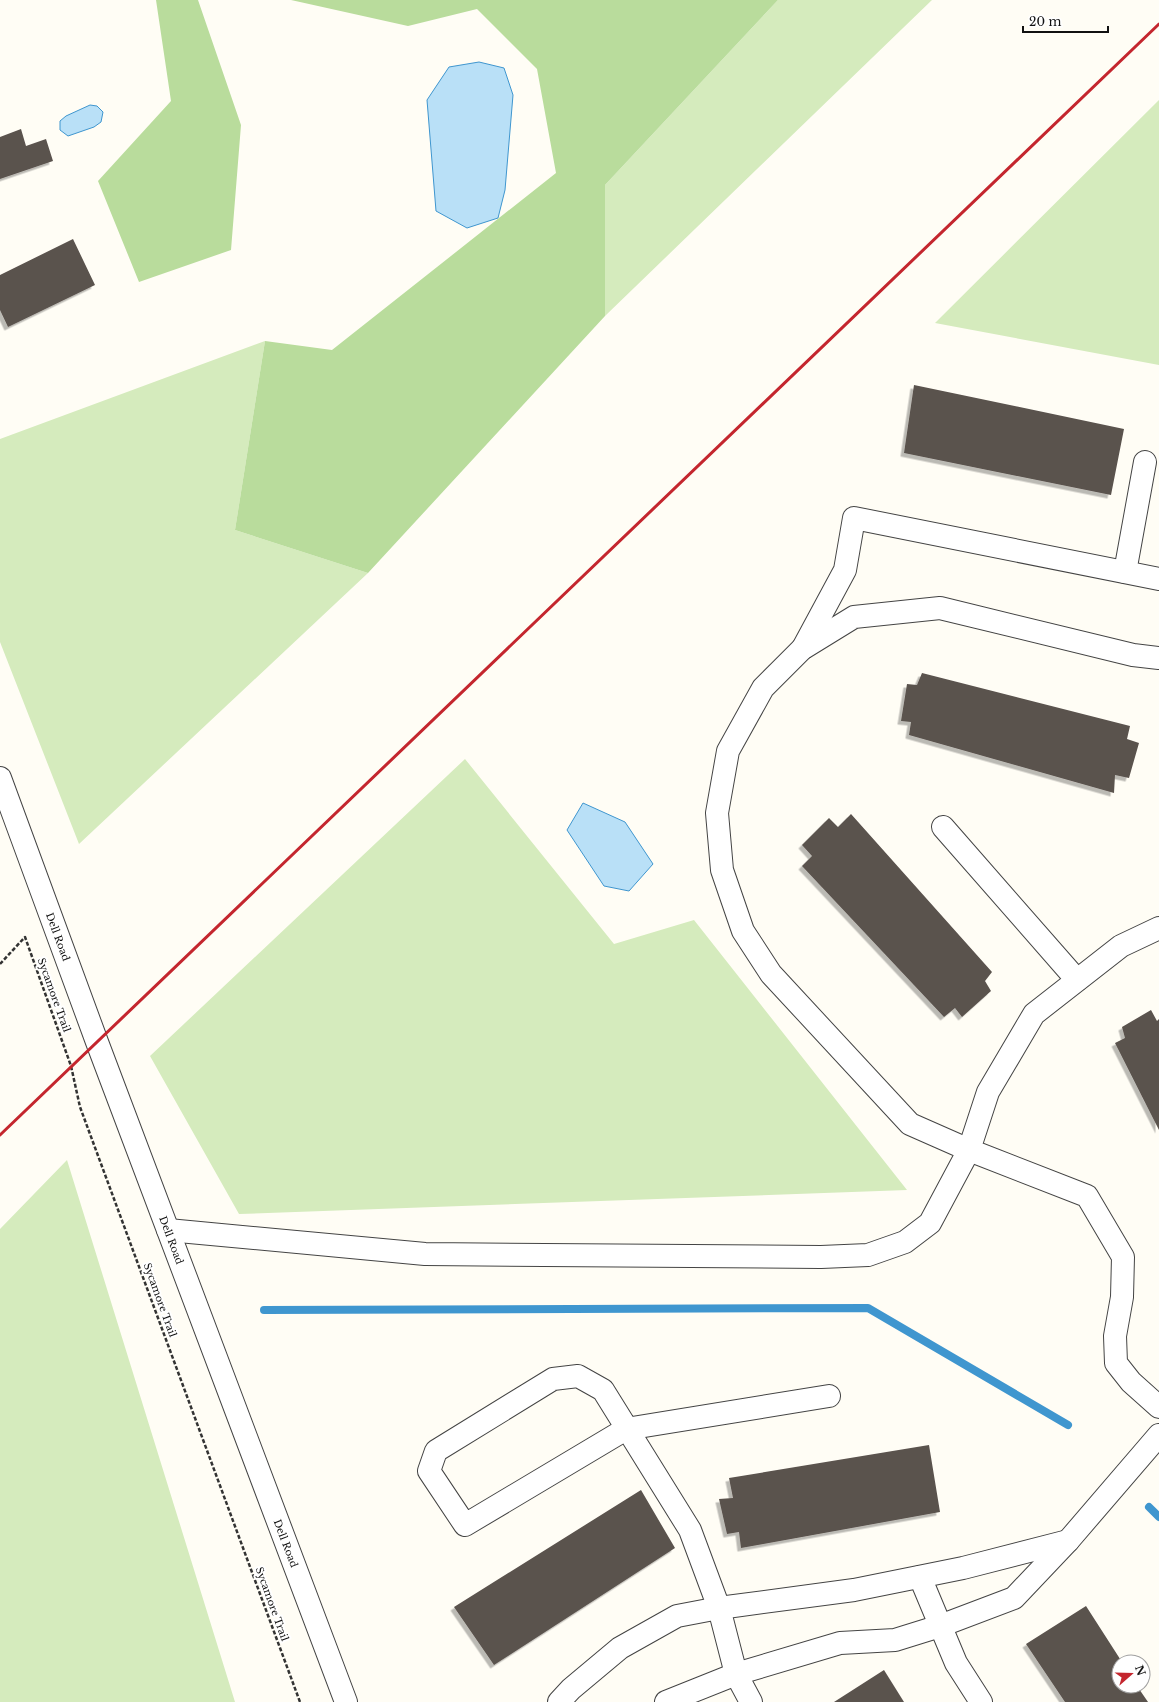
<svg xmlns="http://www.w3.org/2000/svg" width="1159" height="1702" font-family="'Libre Baskerville',serif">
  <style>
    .green { fill: #d5ebbd }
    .forest { fill: #b9dc9c }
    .water { fill: #b9e0f7; stroke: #3f96cf }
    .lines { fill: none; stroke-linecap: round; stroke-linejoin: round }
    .stream { stroke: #3f96cf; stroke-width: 8 }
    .building { fill: #5a524d; filter: url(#shadow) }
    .minor-casing { stroke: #444; stroke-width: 24 }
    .path { stroke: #333; stroke-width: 2.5; stroke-dasharray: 4 2; stroke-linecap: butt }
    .minor { stroke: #fff; stroke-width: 22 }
    .rail { stroke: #c4262e; stroke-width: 3 }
    .labels { text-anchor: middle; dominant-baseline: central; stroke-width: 4; stroke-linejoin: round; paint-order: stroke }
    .street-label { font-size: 10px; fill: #111; stroke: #fff }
  </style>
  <defs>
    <filter id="shadow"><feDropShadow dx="-3.5" dy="3.5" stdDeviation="0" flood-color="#0004"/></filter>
  </defs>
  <rect width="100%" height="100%" fill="#fffdf5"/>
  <path class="green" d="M778 0H932L605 316V185Z
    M1159 100V365L935 323Z
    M265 341 235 530 368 573 79 844 0 642V439Z
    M465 759 614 944 694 920 907 1190 239 1214 150 1056Z
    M67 1160 235 1702H0V1229Z"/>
  <path class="forest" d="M156 0H198L241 125 231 250 139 282 98 181 171 101Z
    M291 0H778L605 185V316L368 573 235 530 265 341 332 350 556 173 537 69 477 9 408 26Z"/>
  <path class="water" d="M479 62 504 68 513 95 505 190 498 218 467 228 436 211 427 100 449 67Z
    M90 105 97 106 103 112 101 122 94 127 68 136 60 130V121L66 116Z
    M583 803 625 822 653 864 629 891 604 886 567 830Z"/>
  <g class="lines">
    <path class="stream" d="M264 1310 868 1308 1068 1425
      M1149 1507 1159 1517"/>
  </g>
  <path class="building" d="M21 129 26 146 46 139 53 161 0 179V137Z
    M73 239 95 285 8 327 0 310V275Z
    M914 385 1124 429 1111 495 904 453Z
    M922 673 1130 726 1127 739 1139 743 1129 778 1115 775 1114 793 909 735 911 722 901 721 907 684 917 685Z
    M851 814 992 972 985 981 991 991 962 1017 955 1008 944 1017 802 866 812 856 802 845 829 818 838 827Z
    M1151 1010 1157 1021 1159 1019V1130L1115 1043 1125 1038 1122 1027Z
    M929 1445 940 1512 741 1548 739 1532 727 1534 719 1499 733 1498 729 1478Z
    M641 1490 675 1548 494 1665 454 1607Z
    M1086 1606 1122 1662H1119V1686H1137L1148 1702H1065L1026 1644Z
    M884 1670 904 1702H834Z"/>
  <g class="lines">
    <defs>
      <g id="minor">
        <path d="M1125 572 1145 462"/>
        <path d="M803 648 845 570 854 518 1159 579"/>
        <path id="s1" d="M0 778 97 1042 346 1702"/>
        <path d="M943 827 1077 980"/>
        <path d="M1159 928 1121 946 1034 1014 988 1092 969 1150 1087 1196 1123 1257 1122 1297 1115 1336 1116 1363 1131 1382 1159 1407"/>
        <path d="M168 1230 425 1254 821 1257 868 1255 905 1242 930 1223 969 1150 910 1124 771 974 743 931 722 870 717 813 728 751 763 688 802 649 854 617 940 608 1133 655 1159 658"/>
        <path d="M920 1577 956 1663 981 1702"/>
        <path d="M559 1702 571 1689 620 1648 677 1616 719 1608 854 1590 963 1568 1068 1541"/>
        <path d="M666 1702 736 1674 840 1643 895 1640 940 1626 1014 1598 1068 1541 1159 1435"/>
        <path d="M751 1702 736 1674 719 1608 690 1530 603 1390 578 1376 553 1379 436 1451 429 1471 465 1525 626 1429 829 1396"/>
      </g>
    </defs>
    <use href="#minor" class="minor-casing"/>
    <path class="path" d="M0 964 25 937 71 1066 80 1107 300 1702"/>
    <use href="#minor" class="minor"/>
    <path class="rail" d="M0 1135 1159 24"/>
  </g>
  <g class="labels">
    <g class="street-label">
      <text stroke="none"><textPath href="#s1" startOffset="169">Dell Road</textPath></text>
      <text transform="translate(54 995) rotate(70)">Sycamore Trail</text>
      <text stroke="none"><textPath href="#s1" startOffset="493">Dell Road</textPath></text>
      <text transform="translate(160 1300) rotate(70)">Sycamore Trail</text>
      <text stroke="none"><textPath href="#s1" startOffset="817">Dell Road</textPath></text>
      <text transform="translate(272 1604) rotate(70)">Sycamore Trail</text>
    </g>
  </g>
  <g transform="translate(1131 1674) rotate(70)"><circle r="19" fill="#ffffff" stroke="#a0a0a0"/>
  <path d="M0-3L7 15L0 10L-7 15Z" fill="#c4262e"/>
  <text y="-6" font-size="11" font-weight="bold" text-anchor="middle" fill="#111111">N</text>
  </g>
  <path d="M1023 26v6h85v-6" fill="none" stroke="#111111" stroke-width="2"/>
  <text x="1029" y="26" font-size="12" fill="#111111" stroke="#ffffff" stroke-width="3" paint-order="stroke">20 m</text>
</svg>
